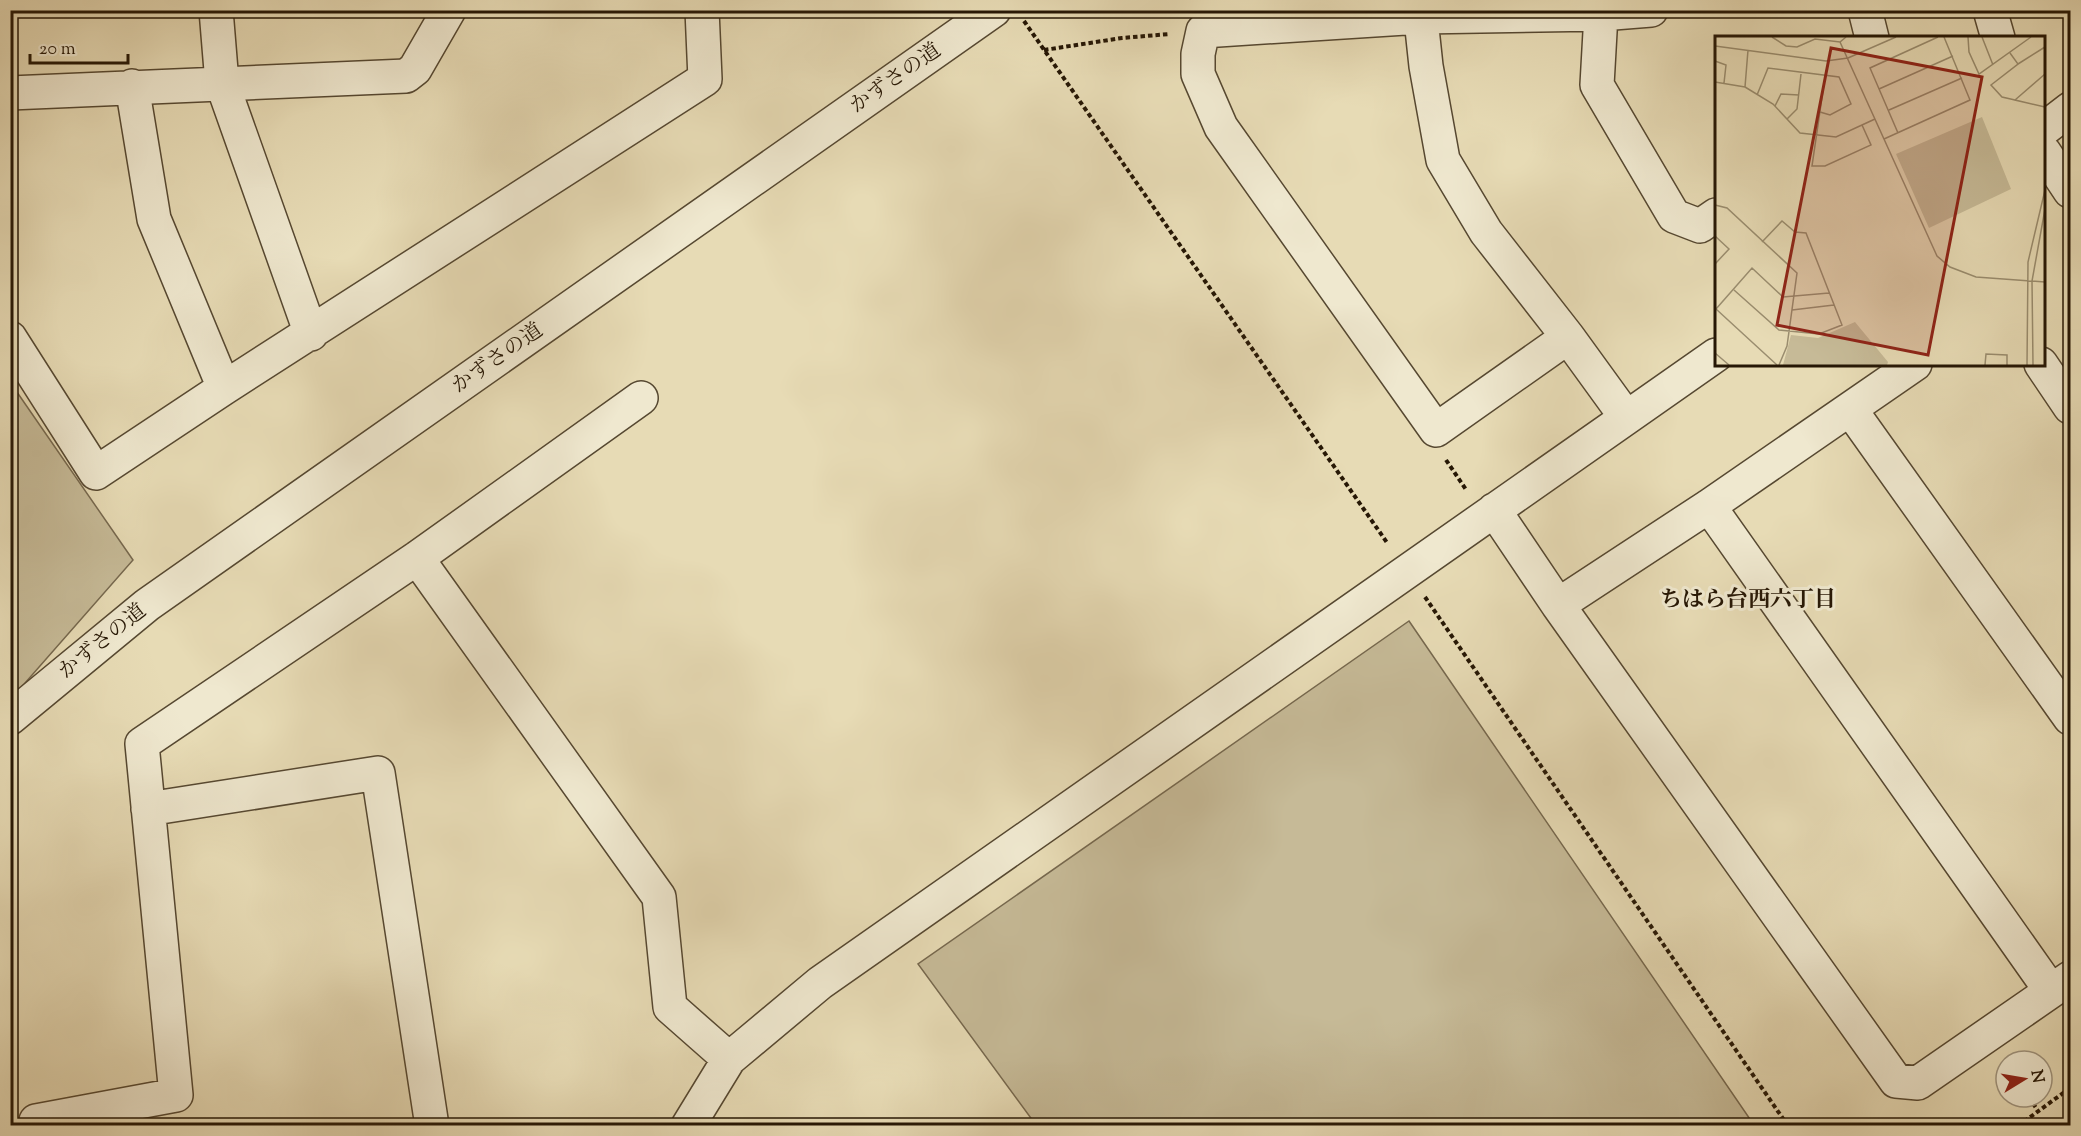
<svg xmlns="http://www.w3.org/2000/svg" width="2081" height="1136" font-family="'Sorts Mill Goudy','Noto Serif JP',serif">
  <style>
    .green { fill: #c6ba97; stroke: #76684e; stroke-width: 1.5 }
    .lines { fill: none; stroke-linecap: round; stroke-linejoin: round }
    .minor-casing { stroke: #564831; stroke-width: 36 }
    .path { stroke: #261705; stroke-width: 4; stroke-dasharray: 4.5 3; stroke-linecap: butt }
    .minor { stroke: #efe8cf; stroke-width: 33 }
    .labels { text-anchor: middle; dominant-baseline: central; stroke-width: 6; stroke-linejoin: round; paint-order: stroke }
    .street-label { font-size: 21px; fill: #261705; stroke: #efe8cf }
    .neighbourhood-label { font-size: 22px; font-weight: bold; fill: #261705; stroke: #efe8cf }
    .inset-road { fill: none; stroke: #9a8d6f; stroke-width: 1.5 }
    .view { fill: #8f2418; fill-opacity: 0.15; stroke: #8f2418; stroke-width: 3 }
    .inset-edge { fill: none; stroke: #261705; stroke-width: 3 }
  </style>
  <rect width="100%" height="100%" fill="#e7dbb5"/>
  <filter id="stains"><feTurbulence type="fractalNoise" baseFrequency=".00333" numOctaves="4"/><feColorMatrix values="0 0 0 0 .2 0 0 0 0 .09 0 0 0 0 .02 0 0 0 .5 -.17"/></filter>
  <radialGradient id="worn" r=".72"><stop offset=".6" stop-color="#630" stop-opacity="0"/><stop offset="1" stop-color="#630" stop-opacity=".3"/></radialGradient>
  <path class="green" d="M10 382 133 560 11 699H10Z
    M1409 621 1754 1125H1036L918 964Z"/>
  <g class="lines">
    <defs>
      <path id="minor" d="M216 10 222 83 311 334
        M1420 10 1426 66 1443 160 1486 232 1568 337 1626 417
        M1865 10 1872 38
        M1990 10 1998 38
        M1601 14 1597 85 1674 216 1700 226 1716 215
        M132 86 154 219 224 388
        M10 93 406 76 415 69 449 10
        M2044 129 2070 109
        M2044 152 2070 191
        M1568 337 1436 430 1221 127 1198 74V54L1203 31 1421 17 1601 14 1651 10
        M10 338 96 473 224 388 705 79 702 10
        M2041 364 2070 407
        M1850 409 2070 718
        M1709 506 2051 991
        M1494 510 1558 605 1896 1081 1918 1083 2070 978
        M417 558 659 897 670 1007 729 1059
        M1558 605 1709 506 1915 364
        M10 718 147 605 994 10
        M148 809 378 773 432 1126
        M37 1126 36 1121 176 1095 142 744 417 558 641 398
        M688 1126 729 1059 820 983 1716 355"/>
    </defs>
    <use href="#minor" class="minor-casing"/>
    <path class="path" d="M1024 21 1388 544
      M1044 50 1122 38 1169 34
      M1446 460 1467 491
      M1425 597 1788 1126
      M2029 1097 2038 1111
      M2018 1126 2070 1088"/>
    <use href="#minor" class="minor"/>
  </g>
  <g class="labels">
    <g class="street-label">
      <text transform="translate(896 79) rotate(-35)">かずさの道</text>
      <text transform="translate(498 359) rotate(-35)">かずさの道</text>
      <text transform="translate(103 642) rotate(-39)">かずさの道</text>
    </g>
    <g class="neighbourhood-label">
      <text x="1748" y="601">ちはら台西六丁目</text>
    </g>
  </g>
  <g transform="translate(1715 36)">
    <rect width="330" height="330" fill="#e7dbb5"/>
    <path d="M267 81 296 153 214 192 181 118ZM140 286 173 326 172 329H68L76 299 103 302Z" fill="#c6ba97"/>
    <path class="inset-road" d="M57 1 71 10 82 11 100 3 125 6 131 1M253 1 254 16 264 38 316 1M267 1 278 29M125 6 222 220 235 231 261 241 330 246M0 10 111 25 133 22 181 1M33 14 30 51 58 68 85 97 121 101 160 83M295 17 303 28 276 49 287 61 300 64M0 25 11 29 9 47M303 28 330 11M330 38 300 64 330 71M110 41 97 130H110L156 109 147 89M0 46 30 51M164 53 238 20M42 59 53 32 124 41 136 68 115 79 105 76M60 70 66 58 84 59M174 74 247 42M72 83 82 73 86 38M183 97 155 32 223 1M169 103 255 64 229 1M0 169 12 172 82 237 72 310 64 329M0 200 14 213 0 228M19 254 64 294 104 298 127 289 91 197 80 196 67 185 47 206M77 274 119 269M0 317 14 329M62 329 1 273 37 232 68 261 114 257M270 329 271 318 292 319V329M312 329 313 226 330 154M318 329 317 245 330 173"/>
    <path class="view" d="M116 12 267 41 213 319 62 289Z"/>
    <rect width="330" height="330" class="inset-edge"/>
  </g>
  <rect width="2081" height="1136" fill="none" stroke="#e7dbb5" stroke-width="36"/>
  <rect x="12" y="12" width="2057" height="1112" fill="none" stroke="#261705" stroke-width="3"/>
  <rect x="18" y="18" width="2045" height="1100" fill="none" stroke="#261705" stroke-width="1.5"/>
  <g transform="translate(2024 1079) rotate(79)"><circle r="28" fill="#efe8cf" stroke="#9f947e" stroke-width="1.5"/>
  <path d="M0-4.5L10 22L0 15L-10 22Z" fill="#8f2418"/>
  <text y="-9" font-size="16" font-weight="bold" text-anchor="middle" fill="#261705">N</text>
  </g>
  <path d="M30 54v9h98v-9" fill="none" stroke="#261705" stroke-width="3"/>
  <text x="39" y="54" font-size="18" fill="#261705" stroke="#efe8cf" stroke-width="4.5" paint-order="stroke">20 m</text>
  <rect width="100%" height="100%" filter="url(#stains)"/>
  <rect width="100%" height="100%" fill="url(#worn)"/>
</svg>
